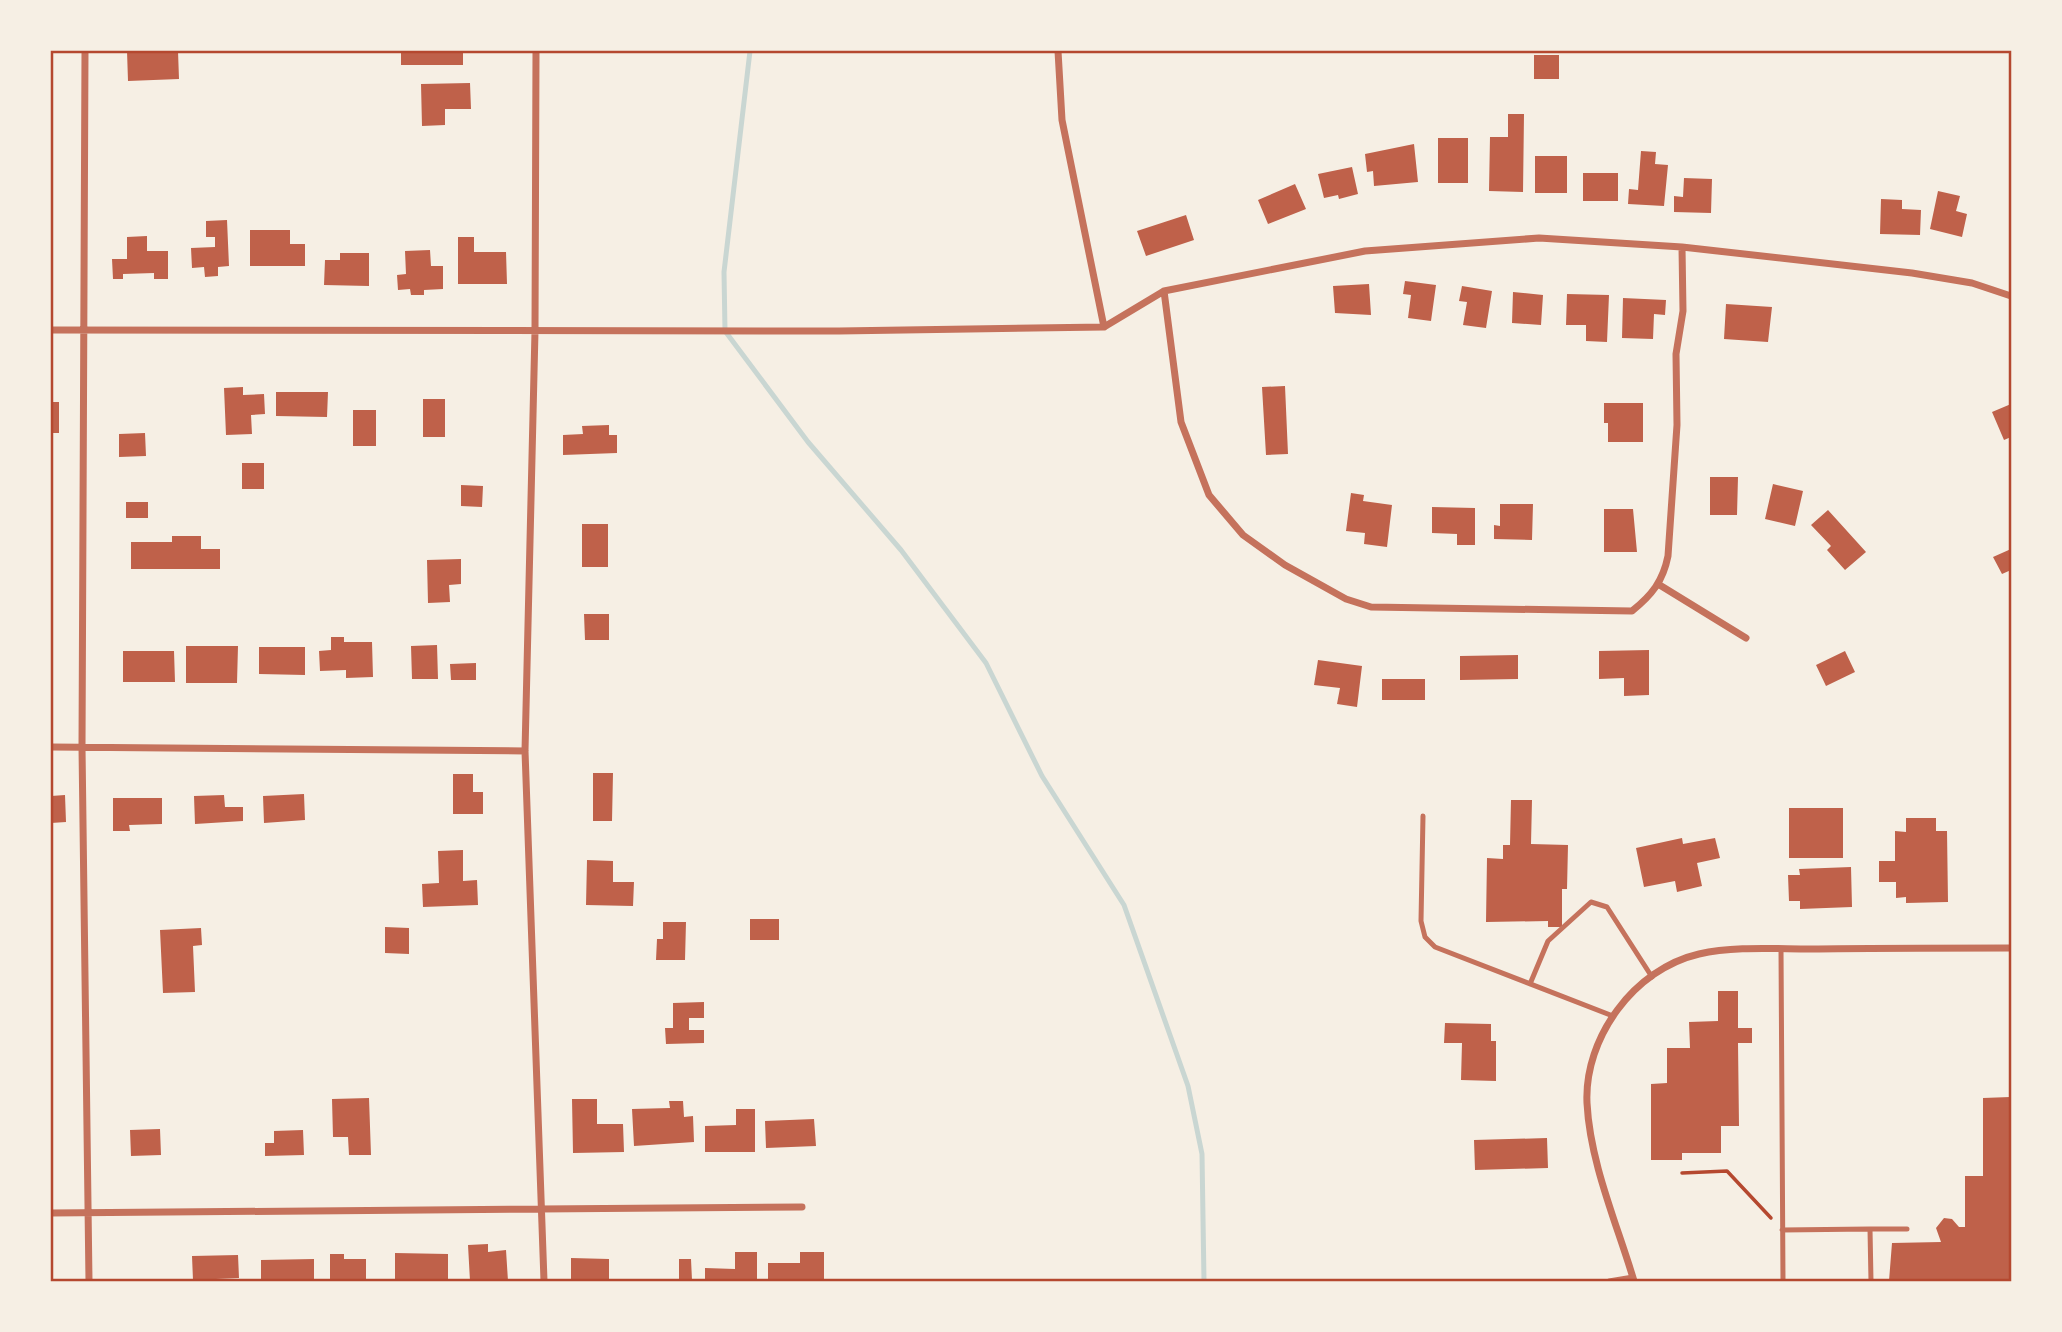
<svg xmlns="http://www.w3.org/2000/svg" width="2062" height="1332" font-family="'Open Sans',sans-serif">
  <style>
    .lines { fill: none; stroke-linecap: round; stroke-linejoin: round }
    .stream { stroke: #c9d6d2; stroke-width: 5 }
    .building { fill: #bf614a }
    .path { stroke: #b5482f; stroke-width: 3.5 }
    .service { stroke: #c5725c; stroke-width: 5 }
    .minor { stroke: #c5725c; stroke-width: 7 }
    .neatline { fill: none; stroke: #b5482f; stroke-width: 2.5 }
  </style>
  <rect width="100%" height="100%" fill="#f6efe4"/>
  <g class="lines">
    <path class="stream" d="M750 51 724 272 725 331 808 442 901 550 986 663 1042 776 1124 905 1188 1086 1202 1154 1204 1281"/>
  </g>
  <path class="building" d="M127 51H178L179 79 128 81Z
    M401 51H463V65H401Z
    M1534 55H1559V79H1534Z
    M470 83 471 109H445V125L422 126 421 84Z
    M1508 114H1524L1523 192 1489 191 1490 137H1508Z
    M1438 138H1468V183H1438Z
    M1414 144 1418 182 1374 186 1373 171 1367 172 1365 154Z
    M1641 151 1656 152 1655 164 1668 165 1664 206 1628 204 1629 189 1638 190Z
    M1535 156H1567V193H1535Z
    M1352 167 1358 194 1339 199 1338 195 1324 198 1318 174Z
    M1583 173H1618V201H1583Z
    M1684 178 1712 179 1711 213 1674 212V196L1683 197Z
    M1295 184 1306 209 1268 224 1258 200Z
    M1938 191 1960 196 1956 211 1967 214 1962 237 1930 229Z
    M1881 199 1902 200V209L1921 210 1920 235 1880 234Z
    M1186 215 1194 240 1146 256 1137 231Z
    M227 220 229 266 218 267V276L205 277 204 267 192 268 191 248 215 247V237H206V221Z
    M250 230H290V244H305V266H250Z
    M147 236V251H168V279H154V273L123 274V279H113L112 259H127V237Z
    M458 237H474V252H506L507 284H458Z
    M430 250 431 266H443V289L424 290V295H411L410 289 398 290 397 275 406 274 405 251Z
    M340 253H369V286L324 285 325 260H340Z
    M1405 281 1436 285 1431 321 1408 318 1411 295 1403 294Z
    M1369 284 1371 315 1335 313 1333 286Z
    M1462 286 1492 291 1486 328 1463 325 1467 302 1459 301Z
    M1513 292 1543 295 1541 325 1512 323Z
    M1567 294 1609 295 1607 342 1586 341V325H1566Z
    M1623 298 1666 300 1665 315 1654 314 1653 339 1622 338Z
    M1726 304 1772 307 1768 342 1724 339Z
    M1285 386 1288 454 1266 455 1262 387Z
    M243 387V395L264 394 265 414 251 415 252 434 226 435 224 388Z
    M276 392H328L327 417 276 416Z
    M423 399H445V437H423Z
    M51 402H59V433H51Z
    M1604 403H1643V442H1608V423H1604Z
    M2011 404V437L2004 440 1992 412Z
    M353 410H376V446H353Z
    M609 425V435H617V453L563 455V435L583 434 582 426Z
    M145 433 146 456 119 457V434Z
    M242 463H264V489H242Z
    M1710 477H1738L1737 515H1710Z
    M1773 484 1803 491 1795 526 1765 519Z
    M461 485 483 486 482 507 461 506Z
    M1351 493 1364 495 1363 501 1392 505 1387 547 1364 544 1365 533 1346 531Z
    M126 502H148V518H126Z
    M1500 504H1533L1532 540 1494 539V525L1500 526Z
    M1432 507 1475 508V545H1457V534L1432 533Z
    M1604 509H1633L1637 552H1604Z
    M1828 510 1866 552 1845 570 1827 550 1831 546 1811 525Z
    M582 524H608V567H582Z
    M172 536H201V549H220V569H131V542H172Z
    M2011 549V570L2002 574 1993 557Z
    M461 559V584L449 585 450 602 428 603 427 560Z
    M584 614H609V640H585Z
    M331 637H344V642H372L373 677 346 678V670L320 671 319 651 331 650Z
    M437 645 438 679H412L411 646Z
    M186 646H238L237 683H186Z
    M259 647H305V675L259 674Z
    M1649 650V695L1624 696V678L1599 679V651Z
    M123 651H174L175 682H123Z
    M1845 651 1855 672 1826 686 1816 665Z
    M1518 655V679L1460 680V656Z
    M1318 660 1362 666 1357 707 1337 704 1340 688 1314 685Z
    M476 663V680H451L450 664Z
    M1382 679H1425V700H1382Z
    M593 773H613L612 821H593Z
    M453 774H473V792H483V814H453Z
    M304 794 305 820 264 823 263 796Z
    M65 795 66 822 51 823V796Z
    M224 795 225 807H243V821L195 824 194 796Z
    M113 798H162V824L129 825 130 831H113Z
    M1511 800H1532L1531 844 1568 845 1567 889H1562V927H1548V921L1486 922 1487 858 1503 859V845H1510Z
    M1789 808H1843V858H1789Z
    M1906 818H1936V831H1947L1948 902 1906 903V897L1896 898V882H1879V861H1895V831L1906 832Z
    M1682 838 1683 844 1715 838 1720 858 1697 863 1702 886 1677 892 1675 881 1644 887 1636 848Z
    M463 850V881L477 880 478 905 423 907 422 884 439 883 438 851Z
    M587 860 613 861V882H634L633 906 586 905Z
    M1851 867 1852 907 1800 909V901H1789L1788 875H1800L1799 869Z
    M750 919H779V940H750Z
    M663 922H686L685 960H656L657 939H663Z
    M385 927 409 928V954L385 953Z
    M201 928 202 945 193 946 195 992 163 993 160 930Z
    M1718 991H1738V1028H1752V1043H1738L1739 1126H1721V1153H1682V1160H1651V1084L1667 1083V1048H1690L1689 1022 1718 1021Z
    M704 1002V1018H689V1030H704V1043L666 1044 665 1028H673V1003Z
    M1445 1023 1491 1024V1041H1496V1081L1461 1080 1462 1043H1444Z
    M2010 1097 2011 1281H1889L1892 1243 1941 1242 1936 1228 1944 1218 1952 1219 1959 1227H1965V1176H1983V1098Z
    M369 1098 371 1155H349L348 1137H333L332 1099Z
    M572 1099H597V1124H623L624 1152 573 1153Z
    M669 1101H683L684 1117 693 1116 694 1142 634 1146 632 1109 670 1108Z
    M736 1109H755V1152H705V1126L736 1125Z
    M814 1119 816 1146 766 1148 765 1121Z
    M160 1129 161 1155 131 1156 130 1130Z
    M303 1130 304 1155 265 1156V1143H274V1131Z
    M1547 1138 1548 1168 1475 1170 1474 1140Z
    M488 1244V1252L506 1250 508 1281H470L468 1245Z
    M735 1252H757V1281H705V1268L735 1269Z
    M800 1252H824V1281H768V1263H800Z
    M395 1253 448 1254V1281H395Z
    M330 1254H344V1259H366V1281H330Z
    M238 1255 239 1278 193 1280 192 1256Z
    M571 1258 609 1259V1281H571Z
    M314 1259V1281H261V1260Z
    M679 1259H691L692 1280 679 1281Z"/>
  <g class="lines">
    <path class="path" d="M1682 1173 1727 1171 1771 1218"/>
    <path class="service" d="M1423 816 1421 921 1425 937 1435 947 1613 1016
      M1781 949 1783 1281
      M1530 984 1548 941 1591 902 1607 907 1652 977
      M1870 1229H1907
      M1782 1230 1870 1229 1871 1281
      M1609 1281 1633 1277"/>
    <path class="minor" d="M85 51 82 747 89 1281
      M536 51 535 331 525 751 544 1281
      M1058 51 1062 120 1104 327
      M1164 291 1181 422 1209 495 1243 535 1285 565 1346 599 1371 607 1632 611C1652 595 1663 581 1668 556L1677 425 1676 354 1683 311 1682 247
      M51 330 839 331 1104 327 1164 291 1365 251 1539 238 1682 247 1912 273 1972 283 2011 296
      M1658 584 1746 638
      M51 747 525 751
      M51 1213 802 1207
      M1634 1281C1617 1224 1590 1163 1587 1103 1584 1038 1634 969 1699 954 1734 946 1775 949 1810 949 1877 948 1944 948 2011 948"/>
  </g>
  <rect width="2062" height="1332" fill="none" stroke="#f6efe4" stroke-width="105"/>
  <rect x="52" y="52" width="1958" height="1228" class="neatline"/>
</svg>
